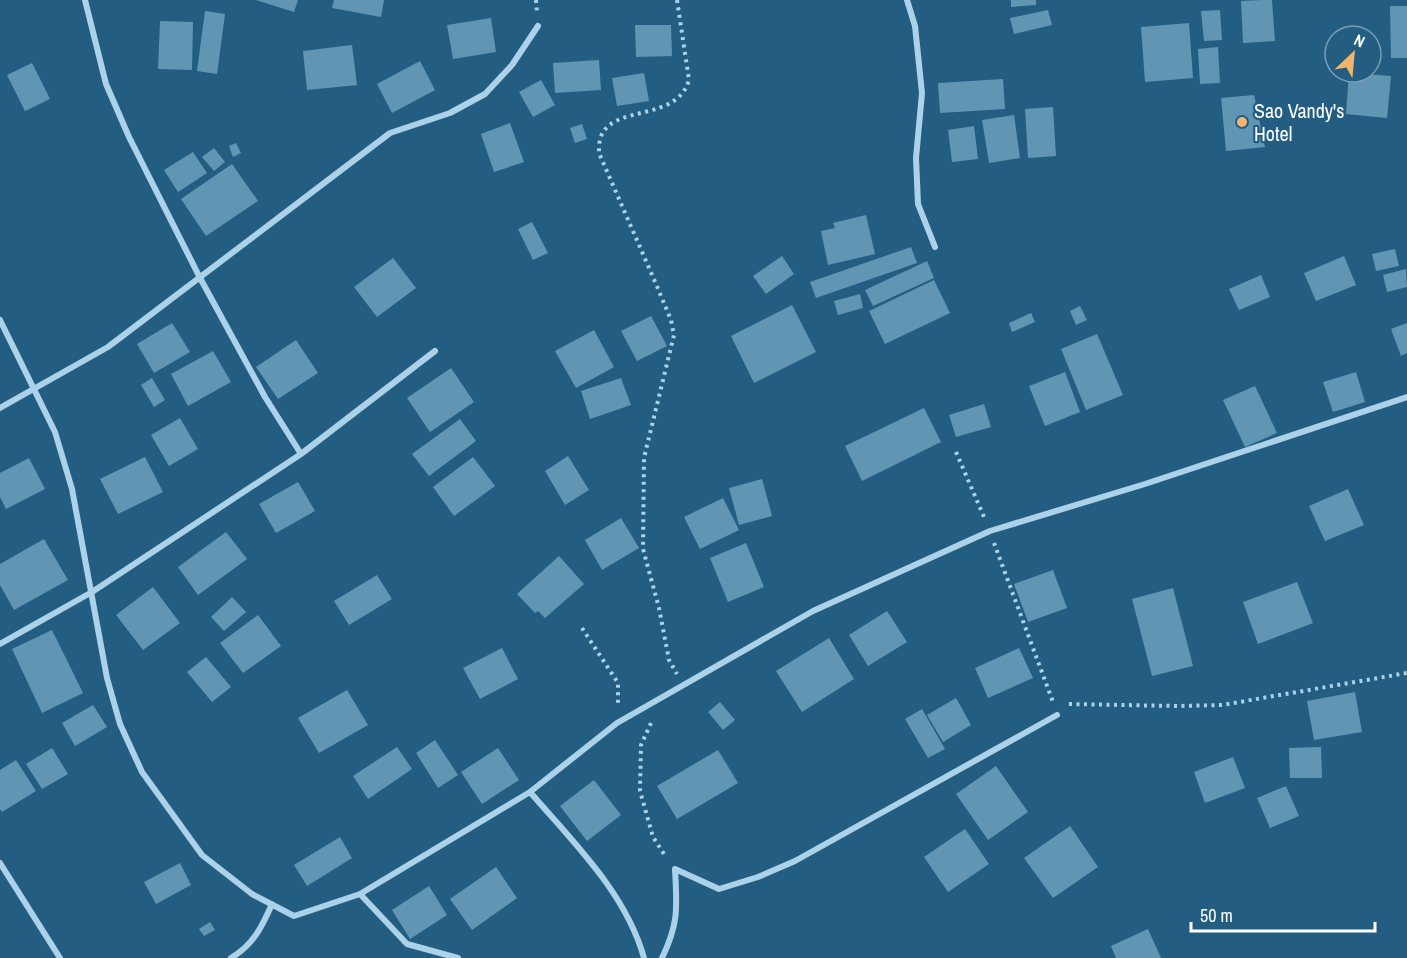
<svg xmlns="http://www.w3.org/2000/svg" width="1407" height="958" font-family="'Archivo Narrow',sans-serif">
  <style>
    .building { fill: #6096b4 }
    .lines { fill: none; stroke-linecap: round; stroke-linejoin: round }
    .path { stroke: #abd2e8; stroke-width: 4; stroke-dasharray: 3 4.5; stroke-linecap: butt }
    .street { stroke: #abd2e8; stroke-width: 6 }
    .poi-dot { fill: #f3b46e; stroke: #235e82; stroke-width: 2 }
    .labels { text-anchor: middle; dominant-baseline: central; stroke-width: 4.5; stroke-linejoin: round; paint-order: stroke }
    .poi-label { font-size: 20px; fill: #fff; stroke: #235e82; text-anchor: start }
  </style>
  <rect width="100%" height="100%" fill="#235e82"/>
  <path class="building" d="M256 0H298L294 12Z
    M334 0H384L381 17 332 8Z
    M1011 0H1036V5L1011 7Z
    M1263 0H1272L1275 41 1243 43 1241 1Z
    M1390 6H1407V58H1391Z
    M1048 10 1052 25 1014 34 1010 18Z
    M1220 10 1222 40 1204 41 1201 11Z
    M205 11 225 14 217 74 197 71Z
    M491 18 496 52 453 59 447 25Z
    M160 21 193 22 192 70 158 69Z
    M1189 23 1193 78 1145 82 1141 27Z
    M635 25H671L672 56 636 57Z
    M352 45 357 85 307 90 303 51Z
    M1218 47 1220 83 1200 84 1198 49Z
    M599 60 601 90 555 93 553 63Z
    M420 61 435 90 392 113 377 84Z
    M32 63 50 99 25 111 7 75Z
    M644 73 649 101 617 106 612 78Z
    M1349 73 1391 76 1387 118 1346 114Z
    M1003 79 1005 109 940 113 938 83Z
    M541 80 555 105 533 117 519 92Z
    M1254 95 1265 147 1226 151 1221 98Z
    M1053 107 1056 156 1028 158 1025 109Z
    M1014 115 1020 158 989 163 982 120Z
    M510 123 524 162 494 172 481 134Z
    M582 124 587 139 575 143 570 128Z
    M974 126 978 159 952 162 948 130Z
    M236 143 241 153 233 157 229 146Z
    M214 148 225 162 214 171 202 157Z
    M193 152 207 173 178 192 164 170Z
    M232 164 258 201 206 236 181 199Z
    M866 215 875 254 828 265 821 231 835 228 833 223Z
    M532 222 548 253 533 260 518 229Z
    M911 247 917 263 816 298 810 282Z
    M1395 249 1399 266 1376 271 1372 254Z
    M782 256 794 274 766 294 753 276Z
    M1344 256 1356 285 1316 301 1304 273Z
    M393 258 416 288 377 317 354 287Z
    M927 261 934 278 873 306 865 290Z
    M1406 269 1407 287 1387 292 1383 275Z
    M1261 275 1270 297 1239 310 1229 289Z
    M934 280 950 313 885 344 869 311Z
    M860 294 863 308 838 315 834 301Z
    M792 305 816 352 754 383 731 336Z
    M1080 306 1087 320 1076 325 1070 311Z
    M1031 313 1035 322 1012 332 1009 323Z
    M651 316 667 346 637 361 621 331Z
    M172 323 190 352 154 373 137 344Z
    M1407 323V353L1401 356 1391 329Z
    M594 330 614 367 576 388 555 351Z
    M1097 334 1123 395 1086 410 1061 349Z
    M296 340 318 373 278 399 256 367Z
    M213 351 231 382 188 406 171 374Z
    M451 368 474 402 430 432 407 398Z
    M1065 372 1080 412 1045 426 1029 386Z
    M1356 372 1365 402 1333 412 1323 382Z
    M152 378 165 400 154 407 141 385Z
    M621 378 631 405 590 419 581 391Z
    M1255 386 1277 433 1245 447 1223 400Z
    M984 404 991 427 956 437 949 415Z
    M924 408 941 442 862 481 845 446Z
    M180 418 198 449 169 466 151 435Z
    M460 419 476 441 429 476 412 454Z
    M568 456 589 490 565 505 545 471Z
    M145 457 163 492 118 514 100 479Z
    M473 457 495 486 454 516 433 487Z
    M29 458 45 489 6 509 0 497V473Z
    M762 479 772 516 739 525 729 488Z
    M298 482 315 511 276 533 259 504Z
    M1348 489 1364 525 1325 541 1309 506Z
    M723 498 739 530 700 549 684 517Z
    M621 518 639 548 602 570 585 540Z
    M226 532 247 559 198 595 178 567Z
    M44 539 68 580 14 610 0 585V564Z
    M746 543 764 587 728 602 710 558Z
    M559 556 584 584 545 618 538 611 535 613 517 594Z
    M1053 570 1067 608 1028 622 1014 584Z
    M377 575 392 599 349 625 334 601Z
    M1297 582 1313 623 1258 644 1243 602Z
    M153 587 180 623 143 650 116 615Z
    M1173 588 1193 666 1152 676 1132 599Z
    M232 597 246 612 224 631 211 617Z
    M887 611 907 642 868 666 849 635Z
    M258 615 281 646 243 673 220 643Z
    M52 630 83 693 42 713 12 649Z
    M829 638 854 679 802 712 776 671Z
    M502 648 518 679 480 699 463 668Z
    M1019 648 1033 678 988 698 975 668Z
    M206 657 231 687 212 702 187 672Z
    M347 690 368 725 319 753 298 718Z
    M1355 692 1362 732 1314 740 1307 701Z
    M956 698 971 725 943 742 927 715Z
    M720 702 735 720 723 730 708 712Z
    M93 705 107 727 75 746 62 723Z
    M922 709 945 749 928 758 905 719Z
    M435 740 458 775 438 788 416 753Z
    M397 747 412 769 368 799 353 776Z
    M1321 747 1322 778H1290L1289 748Z
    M52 748 68 774 42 789 26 764Z
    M498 748 519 780 482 804 461 772Z
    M718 750 738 783 677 819 657 786Z
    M1233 757 1245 788 1205 803 1194 772Z
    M16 760 36 791 2 812 0 809V770Z
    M996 766 1028 812 988 840 956 794Z
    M594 780 621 815 587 841 560 806Z
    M1286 786 1299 816 1270 828 1257 798Z
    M1070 826 1098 867 1053 898 1024 858Z
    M965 829 989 864 948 892 924 857Z
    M340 837 352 858 307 886 294 865Z
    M180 863 191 885 156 904 144 882Z
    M496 867 517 898 472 930 450 899Z
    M429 886 447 915 410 939 392 910Z
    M210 922 215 930 204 936 199 929Z
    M1148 929 1161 958H1116L1111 946Z"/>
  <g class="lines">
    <path class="path" d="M536 0 537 13
      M677 0 689 80C677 121 617 105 602 134 599 139 599 147 599 153L656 284 671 320 674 335 644 458 643 549 659 608 669 660 677 674
      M956 452 984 517
      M994 543 1053 702
      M582 628 618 683V707
      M1069 704 1177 706 1222 705 1407 673
      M651 723 641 745 640 791 653 837 666 857"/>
    <path class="street" d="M85 0 106 84 129 137 199 276 265 397 301 454
      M907 0 915 26 922 93 916 158 918 204 935 247
      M0 320 55 432 72 489 107 678 120 724 142 772 202 855 252 894 294 916 360 894 407 944 458 958
      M0 408 108 347 390 133 450 113 485 94 512 65 538 26
      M0 644 92 592 301 454 435 351
      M530 792C573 842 626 893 644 958
      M0 863 60 958
      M360 894 530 792 617 723 813 611 990 531 1145 484 1407 397
      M231 958C253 945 262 927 272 904
      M662 958C679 923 677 907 675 869L719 889 758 877 795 861 1057 715"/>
  </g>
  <circle class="poi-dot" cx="1242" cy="122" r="6"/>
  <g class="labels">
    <g class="poi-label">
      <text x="1254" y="110">Sao Vandy's<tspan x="1254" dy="23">Hotel</tspan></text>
    </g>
  </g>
  <g transform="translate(1353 54) rotate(26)"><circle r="28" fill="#235e82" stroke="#7b9eb4" stroke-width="1.5"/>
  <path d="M0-4.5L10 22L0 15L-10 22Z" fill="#f3b46e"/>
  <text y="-9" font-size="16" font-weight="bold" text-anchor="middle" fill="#ffffff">N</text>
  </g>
  <path d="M1191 922v9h184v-9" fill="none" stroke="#ffffff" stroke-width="3"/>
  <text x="1200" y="922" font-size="18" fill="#ffffff" stroke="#235e82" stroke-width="4.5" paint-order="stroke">50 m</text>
</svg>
